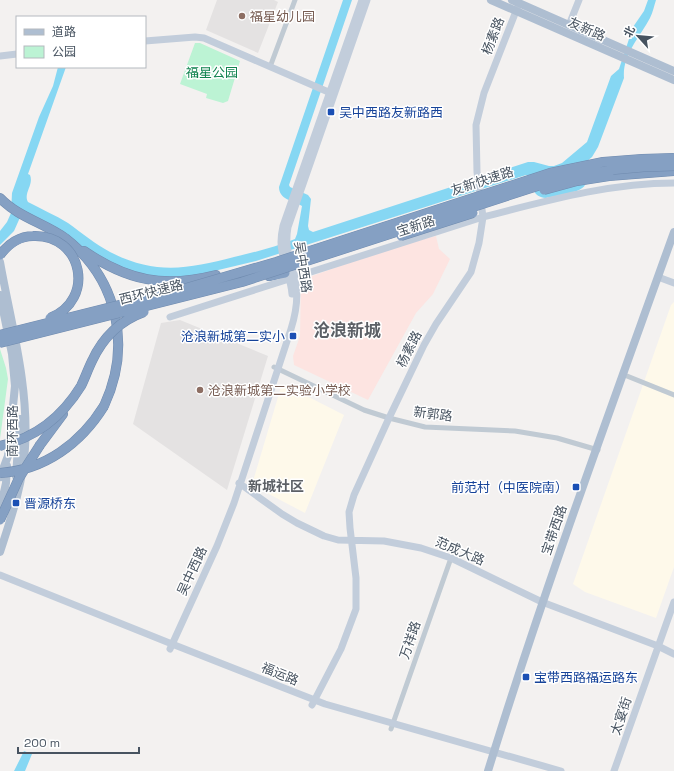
<svg xmlns="http://www.w3.org/2000/svg" width="674" height="771" font-family="'Space Grotesk','Noto Sans SC',sans-serif">
  <style>
    .commercial { fill: #fef9ea }
    .education { fill: #e4e2e2 }
    .medical { fill: #fde4e1 }
    .green { fill: #bcf3d4 }
    .water { fill: #86d7f3 }
    .lines { fill: none; stroke-linecap: round; stroke-linejoin: round }
    .highway-casing { stroke: #708baf; stroke-width: 10 }
    .street { stroke: #c0cad3; stroke-width: 5 }
    .secondary { stroke: #c2cddb; stroke-width: 7 }
    .primary { stroke: #aebed1; stroke-width: 8 }
    .highway { stroke: #85a0c3; stroke-width: 9 }
    .highway-bridge-casing { stroke: #708baf; stroke-width: 10; stroke-linecap: butt }
    .highway-bridge { stroke: #85a0c3; stroke-width: 9 }
    .education-dot { fill: #8d6e63; stroke: #fff; stroke-width: 1.5 }
    .transit-dot { fill: #1a4fb4; stroke: #fff; stroke-width: 1.5 }
    .labels { text-anchor: middle; dominant-baseline: central; stroke-width: 3; stroke-linejoin: round; paint-order: stroke }
    .education-label { font-size: 13px; fill: #785e54; stroke: #fff; text-anchor: start }
    .street-label { font-size: 13px; fill: #475360; stroke: #fff }
    .park-label { font-size: 13px; fill: #10834f; stroke: #fff }
    .transit-label { font-size: 13px; fill: #164399; stroke: #fff; text-anchor: start }
    .neighbourhood-label { font-size: 14px; font-weight: bold; fill: #5c6066; stroke: #fff }
    .district-label { font-size: 17px; font-weight: bold; fill: #5c6066; stroke: #fff }
  </style>
  <rect width="100%" height="100%" fill="#f3f1f0"/>
  <path class="commercial" d="M674 302V567L656 618 585 592 573 584 671 305Z
    M285 385 344 415 305 513 263 491 253 481 281 387Z"/>
  <path class="education" d="M217 0H274L278 2 258 53 206 30Z
    M180 320 268 356 227 490 133 424 161 323Z"/>
  <path class="medical" d="M436 236 439 249 450 259 433 294 416 313 368 400 294 365 293 356 300 336 301 280 390 248Z"/>
  <path class="green" d="M195 43H200L240 61 228 101 223 103 206 98 207 94 180 84Z
    M0 349 6 368 8 379 0 439Z"/>
  <path class="water" d="M343 0H352L289 185 290 187 308 195 311 199 308 226 309 230 313 232 528 162H534L549 166H554L562 163 587 142 611 76 619 69 633 27 644 11 648 0H656C654 6 653 12 650 18 640 37 622 55 624 78L598 147 592 157 586 162C586 169 587 179 585 185 581 193 555 196 546 198 533 197 532 187 529 176L526 175 256 261 189 277 156 278 113 267 22 213 14 231 0 245V231L7 222 11 213 12 193 39 117 53 86 58 67H66L28 174 30 175C34 185 23 193 28 202 41 209 55 215 68 223 82 233 95 244 110 252 155 275 188 269 234 257 255 252 276 247 295 239L297 234 302 206C293 200 279 200 279 187Z
    M24 751 32 754 25 771H14Z"/>
  <g class="lines">
    <defs>
      <path id="highway" d="M609 176 674 171
        M0 198C18 217 44 223 65 238 118 279 132 346 104 406
        M84 251C128 281 164 288 216 275
        M269 276 285 273
        M40 445 63 414"/>
    </defs>
    <use href="#highway" class="highway-casing"/>
    <path class="street" d="M270 67 295 0
      M274 367 364 410 389 418 425 427 515 431 557 438 598 450
      M622 374 674 395
      M391 729 451 558"/>
    <path class="secondary" d="M569 25 579 0
      M145 41 195 37 204 38 333 94
      M0 56 17 54
      M658 277 674 283
      M292 294C291 279 284 266 282 251 280 243 281 235 283 226L362 0
      M170 317 483 217C546 201 609 183 674 183
      M239 483 282 514 297 523 324 536 338 540 384 541 421 548 451 558 542 602 658 646 674 654
      M0 575 172 644 325 704 561 771
      M170 649 217 546 234 503 291 329C296 313 299 296 295 279 291 259 284 250 288 227L367 0
      M312 705 341 649 356 609V578L350 528 349 512 354 495 389 418 424 345 436 324 471 272 479 243 483 217 477 172 476 125 484 93 518 6
      M614 771 674 602"/>
    <path class="primary" d="M491 0 674 80
      M512 0 674 71
      M0 262C11 324 29 385 25 448 23 484 11 518 0 552
      M0 295 12 354 15 386 8 456 0 477
      M16 476 20 419
      M0 510 6 483 7 466
      M488 771C544 589 610 411 674 232"/>
    <use href="#highway" class="highway"/>
    <defs>
      <path id="highway-bridge" d="M544 190 577 181 609 176
        M401 236 473 213
        M0 255C8 244 20 236 33 236 83 234 96 300 50 318
        M0 335 183 289 276 262 550 173 603 162 642 159 674 158
        M0 343 242 282 553 181C593 171 633 166 674 166
        M0 446C35 438 62 417 81 386 85 378 88 369 92 361 103 337 119 321 144 312
        M0 473C45 470 81 443 104 406
        M0 520 19 478 40 445"/>
    </defs>
    <use href="#highway-bridge" class="highway-bridge-casing"/>
    <use href="#highway-bridge" class="highway-bridge"/>
  </g>
  <g class="education-dot">
    <circle cx="242" cy="16" r="4"/>
    <circle cx="200" cy="390" r="4"/>
  </g>
  <g class="transit-dot">
    <rect x="327" y="108" width="8" height="8" rx="2"/>
    <rect x="289" y="332" width="8" height="8" rx="2"/>
    <rect x="572" y="483" width="8" height="8" rx="2"/>
    <rect x="12" y="499" width="8" height="8" rx="2"/>
    <rect x="522" y="673" width="8" height="8" rx="2"/>
  </g>
  <g class="labels">
    <g class="education-label">
      <text x="250" y="16">福星幼儿园</text>
      <text x="208" y="390">沧浪新城第二实验小学校</text>
    </g>
    <g class="street-label">
      <text transform="translate(587 29) rotate(24)">友新路</text>
      <text transform="translate(493 36) rotate(-69)">杨素路</text>
      <text transform="translate(482 181) rotate(-18)">友新快速路</text>
      <text transform="translate(416 226) rotate(-18)">宝新路</text>
      <text transform="translate(303 267) rotate(81)">吴中西路</text>
      <text transform="translate(151 292) rotate(-14)">西环快速路</text>
      <text transform="translate(409 349) rotate(-63)">杨素路</text>
      <text transform="translate(433 414) rotate(7)">新郭路</text>
      <text transform="translate(12 431) rotate(-90)">南环西路</text>
      <text transform="translate(554 530) rotate(-71)">宝带西路</text>
      <text transform="translate(460 551) rotate(23)">范成大路</text>
      <text transform="translate(192 571) rotate(-65)">吴中西路</text>
      <text transform="translate(410 640) rotate(-71)">万祥路</text>
      <text transform="translate(280 674) rotate(22)">福运路</text>
      <text transform="translate(621 716) rotate(-71)">太宴街</text>
    </g>
    <g class="park-label">
      <text x="212" y="72">福星公园</text>
    </g>
    <g class="transit-label">
      <text x="339" y="112">吴中西路友新路西</text>
      <text x="285" y="336" text-anchor="end">沧浪新城第二实小</text>
      <text x="568" y="487" text-anchor="end">前范村（中医院南）</text>
      <text x="24" y="503">晋源桥东</text>
      <text x="534" y="677">宝带西路福运路东</text>
    </g>
    <g class="neighbourhood-label">
      <text x="276" y="486">新城社区</text>
    </g>
    <g class="district-label">
      <text x="347" y="330">沧浪新城</text>
    </g>
  </g>
  <rect x="16" y="16" width="130" height="52" fill="#ffffff" stroke="#b5babf"/>
  <rect x="24" y="29" width="20" height="6" fill="#aebed1" stroke="#b5babf"/>
  <text x="52" y="36" font-size="12" fill="#475360">道路</text>
  <rect x="24" y="46" width="20" height="12" fill="#bcf3d4" stroke="#b5babf"/>
  <text x="52" y="56" font-size="12" fill="#475360">公园</text>
  <g transform="translate(638 36) rotate(297)" stroke="#ffffff" stroke-width="3" paint-order="stroke">
  <path d="M0-3L7 15L0 10L-7 15Z" fill="#475360"/>
  <text y="-6" font-size="11" font-weight="bold" text-anchor="middle" fill="#475360">北</text>
  </g>
  <path d="M18 747v6h121v-6" fill="none" stroke="#475360" stroke-width="2"/>
  <text x="24" y="747" font-size="12" fill="#475360" stroke="#ffffff" stroke-width="3" paint-order="stroke">200 m</text>
</svg>
